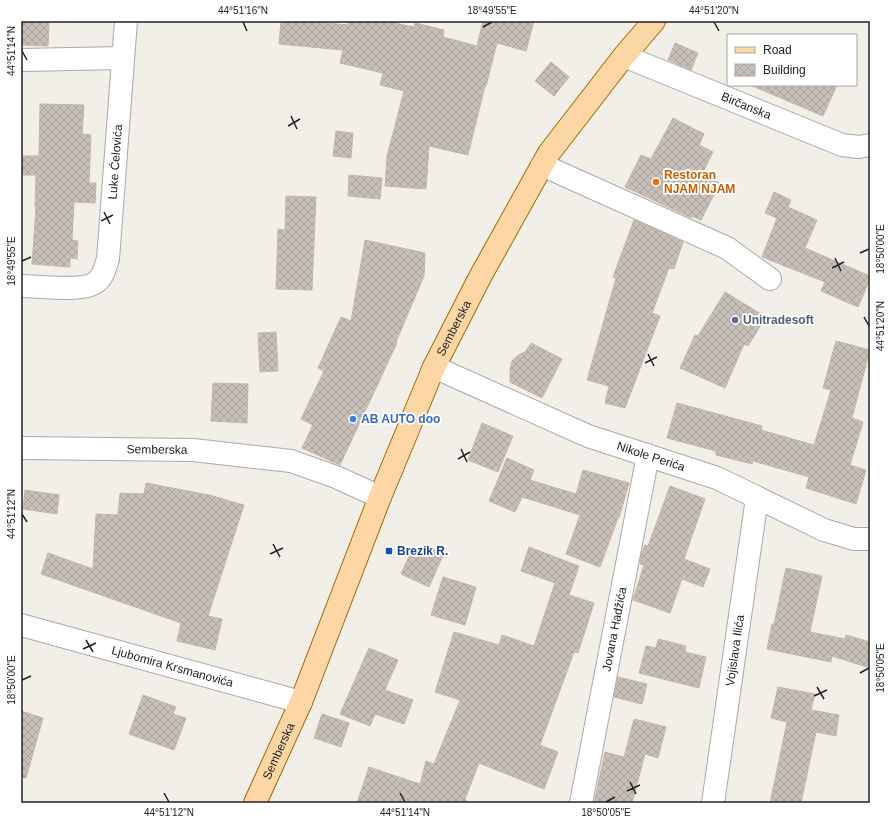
<svg xmlns="http://www.w3.org/2000/svg" width="891" height="824" font-family="Helvetica,sans-serif">
  <style>
    .building { fill: url(#building-cross-hatch); stroke: #c4b6ab }
    .lines { fill: none; stroke-linecap: round; stroke-linejoin: round }
    .minor-casing { stroke: #a9a9a9; stroke-width: 24 }
    .major-casing { stroke: #a06b00; stroke-width: 24 }
    .minor { stroke: #fff; stroke-width: 22 }
    .major { stroke: #fcd6a4; stroke-width: 22 }
    .ticks { fill: none; stroke: #222; stroke-width: 1.5 }
    .food-dot { fill: #e8710a; stroke: #fff; stroke-width: 1.5 }
    .service-dot { fill: #5c6f8a; stroke: #fff; stroke-width: 1.5 }
    .shop-dot { fill: #3f7fe0; stroke: #fff; stroke-width: 1.5 }
    .transit-dot { fill: #1a4fb4; stroke: #fff; stroke-width: 1.5 }
    .labels { text-anchor: middle; dominant-baseline: central; stroke-width: 3.5; stroke-linejoin: round; paint-order: stroke }
    .street-label { font-size: 12px; fill: #222; stroke: #fff }
    .food-label { font-size: 12px; font-weight: bold; fill: #c56008; stroke: #fff; text-anchor: start }
    .service-label { font-size: 12px; font-weight: bold; fill: #4e5e75; stroke: #fff; text-anchor: start }
    .shop-label { font-size: 12px; font-weight: bold; fill: #366cbe; stroke: #fff; text-anchor: start }
    .transit-label { font-size: 12px; font-weight: bold; fill: #164399; stroke: #fff; text-anchor: start }
    .neatline { fill: none; stroke: #222; stroke-width: 1.5 }
    .ticks-label { font-size: 10px; text-anchor: middle; fill: #222 }
  </style>
  <defs>
    <pattern id="building-cross-hatch" width="8" height="8" patternUnits="userSpaceOnUse"><rect width="8" height="8" fill="#c7bfb8"/><path d="M0 0l8 8M0 8l8-8" fill="none" stroke="#aba49e"/></pattern>
  </defs>
  <rect width="100%" height="100%" fill="#f2efe9"/>
  <path class="building" d="M22 21H49L48 46 21 45Z
    M281 21H305L348 25 349 21H385L414 27 415 23 444 30 443 37 477 46 483 21H534L526 51 497 43 486 86H485L468 155 429 146 426 189 385 186 387 156 404 91 380 85 383 73 340 63 343 50 279 44Z
    M675 43 698 53 691 70 668 60Z
    M551 62 569 77 554 96 535 81Z
    M750 85H837L823 116Z
    M40 104 84 105 82 134 91 135 89 183H96L95 203 74 202 72 240 78 241 77 259 70 258V267L32 264 36 207 35 206 36 175H21V156H39Z
    M673 118 704 134 699 145 713 152 702 174 720 183 701 220 692 216V218L625 187 641 155 651 159Z
    M336 131 353 133 351 158 333 156Z
    M349 175 382 178 380 199 348 196Z
    M774 192 791 200 788 207 817 220 805 248 870 276V279L858 307 821 291 825 282 762 257 777 218 765 213Z
    M286 196 316 197 312 290 276 289 278 229 285 230Z
    M634 220 683 242 674 269 669 268 652 313 660 316 625 408 605 403 609 386 587 380 616 278 613 277Z
    M365 240 425 253 424 276 396 342 397 343 340 465 302 448 313 425 301 419 324 371 318 368 341 317 351 321Z
    M725 292 766 317 748 346 744 344 725 388 680 368 695 335 698 336Z
    M276 332 278 371 260 372 258 333Z
    M836 341 870 350 852 418 863 422 850 465 866 470 856 504 806 488 809 477 753 461 752 464 716 455V451L667 438 677 403 762 426 761 430 814 445 831 390 823 388Z
    M531 343 562 359 542 398 510 382V369L512 361 517 356 526 351Z
    M213 383 248 384 247 423 211 421Z
    M482 423 513 436 498 472 468 460Z
    M507 458 534 470 530 480 576 494 583 470 629 483 619 518H618L600 567 566 554 580 515 522 497 515 512 489 501Z
    M146 483 209 495 244 505 208 616 222 619 215 650 177 641 181 623 41 574 48 553 93 569 96 514 118 515 120 493 144 494Z
    M670 486 705 499 684 559 710 569 703 587 682 579 670 613 633 600 644 565 640 564 641 555 645 545 648 546Z
    M25 490 59 495 57 514 23 509Z
    M424 544 444 553 429 587 401 574 413 547 420 550Z
    M529 547 579 566 569 595 594 603 578 653 574 652 540 745 558 752 544 789 479 763 465 799 466 800V803H357L369 767 420 784 426 761 434 764 460 700 435 692 454 632 499 645 502 635 534 646 555 583 521 571Z
    M786 568 822 576 810 632 845 639 846 635 870 642V668L832 656 831 662 767 649 772 624H774Z
    M443 577 476 587 465 625 431 615Z
    M658 639 686 646 685 652 706 657 699 688 639 673 646 646 656 648Z
    M369 648 398 660 385 690 413 700 404 724 375 714 370 726 340 714Z
    M618 677 647 684 642 704 614 697Z
    M778 687 815 694 811 710 839 715 836 736 816 732 801 803H770L787 722 771 718Z
    M143 695 176 707 173 714 186 718 174 750 129 734Z
    M21 711 43 718 26 778 21 777Z
    M322 714 349 723 341 747 314 738Z
    M634 719 666 727 658 758 645 754 632 803H594L605 752 624 757Z"/>
  <g class="lines">
    <defs>
      <g id="minor">
        <path id="s1" d="M624 56 842 145 859 147 870 145"/>
        <path d="M21 60 123 58"/>
        <path d="M542 165 727 248 770 279"/>
        <path id="s2" d="M21 286C38 286 82 292 95 283 103 278 105 268 108 259L126 21"/>
        <path id="s3" d="M434 367 588 436 717 478 824 530 854 539H870"/>
        <path id="s4" d="M21 448 193 450 291 461 336 477 380 497"/>
        <path id="s5" d="M21 625 301 702"/>
        <path id="s6" d="M581 803 648 455"/>
        <path id="s7" d="M713 803 757 498"/>
      </g>
      <g id="major">
        <path id="s8" d="M255 803 301 702 380 497 434 367 480 277 549 153 624 56 654 21"/>
      </g>
    </defs>
    <use href="#minor" class="minor-casing"/>
    <use href="#major" class="major-casing"/>
    <use href="#minor" class="minor"/>
    <use href="#major" class="major"/>
  </g>
  <path class="ticks" d="M243 22 247 31M714 22 719 31M483 27 492 22M22 51 27 60M291 116 297 129M288 126 300 119M104 212 110 224M101 221 113 215M860 253 869 249M835 258 841 271M22 261 31 257M832 268 844 262M864 317 869 326M648 354 654 366M645 363 657 357M461 449 467 462M458 459 470 452M22 514 27 522M273 544 280 557M270 554 283 548M86 640 93 652M83 649 96 643M860 673 869 668M22 680 31 676M817 687 824 699M814 696 827 690M630 782 636 794M627 791 640 785M164 793 169 802M400 793 405 802M606 802 615 797"/>
  <circle class="food-dot" cx="656" cy="182" r="4"/>
  <circle class="service-dot" cx="735" cy="320" r="4"/>
  <circle class="shop-dot" cx="353" cy="419" r="4"/>
  <rect class="transit-dot" x="385" y="547" width="8" height="8" rx="2"/>
  <g class="labels">
    <g class="street-label">
      <text stroke="none"><textPath href="#s1" startOffset="132">Birčanska</textPath></text>
      <text stroke="none"><textPath href="#s2" startOffset="200">Luke Ćelovića</textPath></text>
      <text stroke="none"><textPath href="#s8" startOffset="515">Semberska</textPath></text>
      <text stroke="none"><textPath href="#s4" startOffset="136">Semberska</textPath></text>
      <text stroke="none"><textPath href="#s3" startOffset="235">Nikole Perića</textPath></text>
      <text stroke="none"><textPath href="#s6" startOffset="177">Jovana Hadžića</textPath></text>
      <text stroke="none"><textPath href="#s7" startOffset="154">Vojislava Ilića</textPath></text>
      <text stroke="none"><textPath href="#s5" startOffset="157">Ljubomira Krsmanovića</textPath></text>
      <text stroke="none"><textPath href="#s8" startOffset="57">Semberska</textPath></text>
    </g>
    <g class="food-label">
      <text x="664" y="175">Restoran<tspan x="664" dy="14">NJAM NJAM</tspan></text>
    </g>
    <g class="service-label">
      <text x="743" y="320">Unitradesoft</text>
    </g>
    <g class="shop-label">
      <text x="361" y="419">AB AUTO doo</text>
    </g>
    <g class="transit-label">
      <text x="397" y="551">Brezik R.</text>
    </g>
  </g>
  <rect width="891" height="824" fill="none" stroke="#ffffff" stroke-width="44"/>
  <rect x="727" y="34" width="130" height="52" fill="#ffffff" stroke="#a7a7a7"/>
  <rect x="735" y="47" width="20" height="6" fill="#fcd6a4" stroke="#a7a7a7"/>
  <text x="763" y="54" font-size="12" fill="#222222">Road</text>
  <rect x="735" y="64" width="20" height="12" fill="url(#building-cross-hatch)" stroke="#a7a7a7"/>
  <text x="763" y="74" font-size="12" fill="#222222">Building</text>
  <rect x="22" y="22" width="847" height="780" class="neatline"/>
  <g class="ticks-label">
    <text x="243" y="14">44°51'16"N</text>
    <text x="492" y="14">18°49'55"E</text>
    <text x="714" y="14">44°51'20"N</text>
    <text transform="translate(11 51) rotate(-90)" y="4">44°51'14"N</text>
    <text transform="translate(880 249) rotate(-90)" y="4">18°50'00"E</text>
    <text transform="translate(11 261) rotate(-90)" y="4">18°49'55"E</text>
    <text transform="translate(880 326) rotate(-90)" y="4">44°51'20"N</text>
    <text transform="translate(11 514) rotate(-90)" y="4">44°51'12"N</text>
    <text transform="translate(880 668) rotate(-90)" y="4">18°50'05"E</text>
    <text transform="translate(11 680) rotate(-90)" y="4">18°50'00"E</text>
    <text x="169" y="816">44°51'12"N</text>
    <text x="405" y="816">44°51'14"N</text>
    <text x="606" y="816">18°50'05"E</text>
  </g>
</svg>
